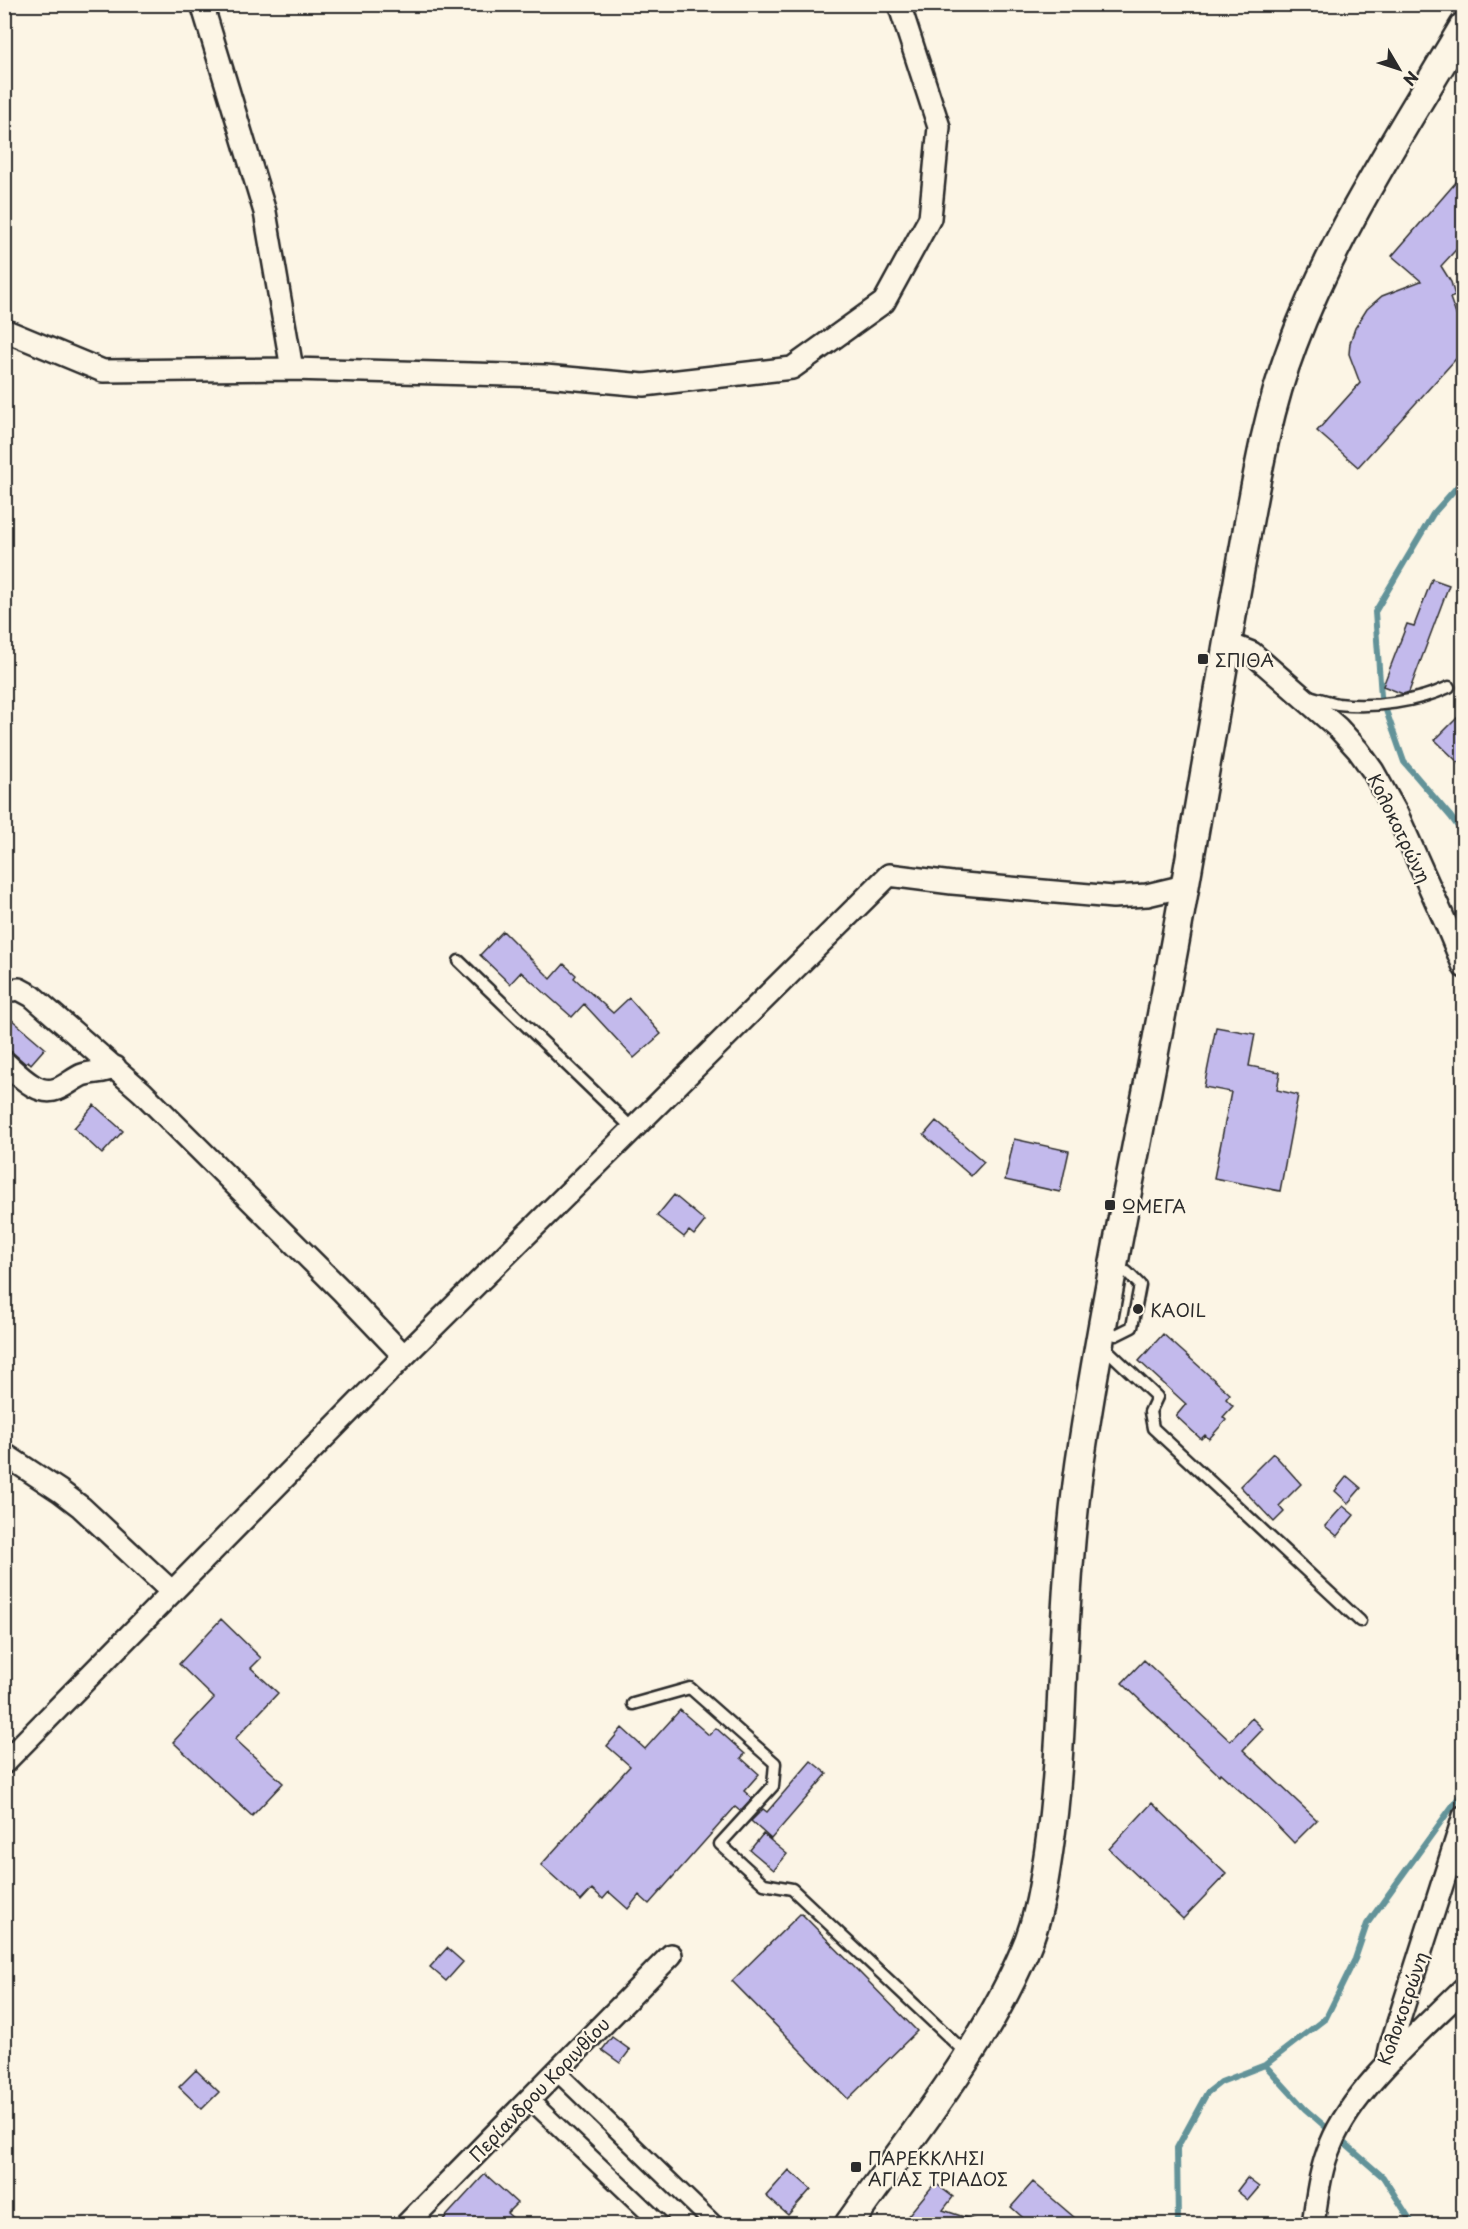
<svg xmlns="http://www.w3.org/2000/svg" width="1468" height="2229" font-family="'Playpen Sans',sans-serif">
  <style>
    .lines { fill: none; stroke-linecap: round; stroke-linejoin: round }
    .stream { stroke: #639399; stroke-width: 6 }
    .building { fill: #c3baec; stroke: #2b2b2b; stroke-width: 1.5 }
    .service-casing { stroke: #2b2b2b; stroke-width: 15 }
    .pedestrian-casing { stroke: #2b2b2b; stroke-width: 21 }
    .minor-casing { stroke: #2b2b2b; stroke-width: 26 }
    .tertiary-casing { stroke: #2b2b2b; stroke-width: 32 }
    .service { stroke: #fcf5e5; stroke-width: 10 }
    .pedestrian { stroke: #fcf5e5; stroke-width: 16 }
    .minor { stroke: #fcf5e5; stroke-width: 21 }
    .tertiary { stroke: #fcf5e5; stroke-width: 27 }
    .poi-dot { fill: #2b2b2b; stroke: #fcf5e5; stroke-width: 2 }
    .labels { text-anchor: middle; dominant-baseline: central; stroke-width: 4.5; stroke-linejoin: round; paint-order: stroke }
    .poi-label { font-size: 18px; fill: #2b2b2b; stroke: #fcf5e5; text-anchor: start }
    .street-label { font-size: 18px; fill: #2b2b2b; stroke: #fcf5e5 }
  </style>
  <rect width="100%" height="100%" fill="#fcf5e5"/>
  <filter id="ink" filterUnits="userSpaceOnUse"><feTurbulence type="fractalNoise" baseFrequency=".0167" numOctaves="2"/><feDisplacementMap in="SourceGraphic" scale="12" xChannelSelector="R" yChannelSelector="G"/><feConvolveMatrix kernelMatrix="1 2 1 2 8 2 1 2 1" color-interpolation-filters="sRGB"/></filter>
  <g filter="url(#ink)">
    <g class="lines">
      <path class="stream" d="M1464 479 1433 514 1375 612 1381 696 1404 762 1451 817 1464 835
        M1265 2065 1305 2109 1383 2177 1413 2224
        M1178 2224 1177 2148 1207 2093 1221 2082 1265 2065 1326 2018 1355 1959 1367 1924 1464 1790"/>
    </g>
    <path class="building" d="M1464 173V241L1441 266 1451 282 1455 296 1450 298 1458 320 1464 324V350L1358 467 1317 431 1360 383 1349 354 1350 343 1355 328 1367 309 1382 296 1421 281 1392 256Z
      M1432 579 1449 585 1409 692 1403 694 1383 686 1407 624 1414 626Z
      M1464 711V768L1435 740Z
      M503 931 551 979 564 964 576 975 574 978 613 1013 629 998 661 1034 634 1058 584 1004 572 1017 521 972 510 984 480 955Z
      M4 1013 45 1048 31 1064 28 1061 26 1064 12 1052 4 1050Z
      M1216 1027 1255 1034 1249 1066 1280 1072 1277 1090 1298 1095 1280 1191 1214 1178 1231 1092 1204 1087Z
      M94 1105 123 1131 102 1154 74 1128Z
      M936 1121 984 1162 971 1176 924 1135Z
      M1014 1139 1069 1151 1060 1192 1005 1180Z
      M674 1195 705 1221 694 1235 689 1231 684 1237 657 1216Z
      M1163 1334 1230 1394 1226 1399 1233 1406 1223 1417 1226 1420 1209 1439 1205 1435 1201 1439 1176 1416 1186 1404 1139 1361Z
      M1273 1453 1301 1484 1279 1506 1284 1512 1274 1522 1240 1486Z
      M1347 1476 1361 1488 1348 1503 1335 1491Z
      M1343 1506 1354 1515 1337 1536 1325 1526Z
      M221 1619 261 1658 251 1668 278 1693 235 1739 283 1783 252 1816 173 1742 214 1698 179 1664Z
      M1144 1660 1230 1741 1252 1718 1263 1729 1243 1750 1317 1820 1294 1843 1268 1816 1220 1773 1219 1775 1122 1683Z
      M680 1710 709 1735 716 1728 745 1754 741 1758 759 1774 744 1791 752 1798 740 1811 735 1807 649 1904 639 1895 628 1909 609 1892 603 1899 592 1889 581 1901 541 1865 630 1766 607 1746 622 1728 645 1749Z
      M811 1761 827 1774 771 1839 751 1821 763 1809 767 1812Z
      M1152 1803 1226 1874 1183 1919 1109 1849Z
      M763 1834 787 1854 774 1870 750 1850Z
      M801 1913 917 2031 848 2099 732 1981Z
      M447 1948 463 1962 446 1981 430 1967Z
      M612 2037 630 2050 620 2063 602 2050Z
      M196 2070 219 2092 202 2109 179 2087Z
      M789 2170 811 2189 788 2215 766 2196Z
      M485 2174 517 2203 507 2213 520 2224H439Z
      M1247 2178 1259 2187 1248 2200 1237 2191Z
      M1033 2182 1082 2224H1030L1011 2207Z
      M935 2183 953 2197 943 2210 979 2222 978 2224H901Z"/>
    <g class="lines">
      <defs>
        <path id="service" d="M1306 695C1317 698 1328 702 1338 704 1375 708 1416 702 1449 687
          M459 961 633 1129
          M1116 1335 1132 1327 1140 1285 1127 1272
          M1102 1345 1157 1397 1150 1412 1153 1428 1360 1621
          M633 1704 690 1688 775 1763 773 1786 720 1844 764 1884 792 1889 968 2055"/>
        <path id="pedestrian" d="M556 2071 714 2224
          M529 2099 660 2224"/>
        <path id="minor" d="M202 4 265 212 292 369
          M4 330 103 371 292 369 545 376 644 385 792 368 884 302 930 218 939 127 899 4
          M1226 643 1252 653 1338 728 1358 750 1373 771 1397 814 1447 926 1464 967
          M4 991 19 989 32 996 142 1092 341 1290 404 1356
          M4 1062C18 1074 38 1097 57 1089 66 1086 73 1079 82 1075 93 1071 104 1073 115 1067
          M4 1454 60 1491 81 1507 171 1591
          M4 1763 404 1356 889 875 952 883 1113 897 1147 895 1185 886
          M1387 2064 1391 2045 1464 1816
          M407 2224 671 1955
          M1313 2224C1317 2198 1320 2169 1331 2144 1353 2089 1422 2030 1464 1988"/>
        <path id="tertiary" d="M849 2224C911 2136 983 2050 1025 1950 1039 1918 1044 1883 1049 1849 1057 1795 1060 1740 1062 1686 1066 1605 1070 1523 1083 1442 1112 1254 1154 1068 1186 880 1203 777 1221 674 1240 570 1254 494 1265 417 1293 344 1334 234 1404 127 1464 26"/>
      </defs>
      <use href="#service" class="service-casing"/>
      <use href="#pedestrian" class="pedestrian-casing"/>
      <use href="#minor" class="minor-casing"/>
      <use href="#tertiary" class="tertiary-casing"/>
      <use href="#service" class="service"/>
      <use href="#pedestrian" class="pedestrian"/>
      <use href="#minor" class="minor"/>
      <use href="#tertiary" class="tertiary"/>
    </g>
  </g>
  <g class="poi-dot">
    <rect x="1197" y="653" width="12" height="12" rx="3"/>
    <rect x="1104" y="1199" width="12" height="12" rx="3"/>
    <circle cx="1138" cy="1309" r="6"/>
    <rect x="850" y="2161" width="12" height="12" rx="3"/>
  </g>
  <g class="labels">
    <g class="poi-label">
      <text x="1215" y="659">ΣΠΙΘΑ</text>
      <text x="1122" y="1205">ΩΜΕΓΑ</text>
      <text x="1150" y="1309">KAOIL</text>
      <text x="868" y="2157">ΠΑΡΕΚΚΛΗΣΙ<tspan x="868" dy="21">ΑΓΙΑΣ ΤΡΙΑΔΟΣ</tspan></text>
    </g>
    <g class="street-label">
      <text transform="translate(1400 828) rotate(64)">Κολοκοτρώνη</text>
      <text transform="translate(1402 2008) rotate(-71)">Κολοκοτρώνη</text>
      <text transform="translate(539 2089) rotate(-46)">Περίανδρου Κορινθίου</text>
    </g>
  </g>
  <rect width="1468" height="2229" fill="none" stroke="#fcf5e5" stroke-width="24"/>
  <rect x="12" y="12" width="1444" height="2205" fill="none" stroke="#2b2b2b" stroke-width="2" filter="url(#ink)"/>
  <g transform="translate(1399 69) rotate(129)" stroke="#fcf5e5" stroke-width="4.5" paint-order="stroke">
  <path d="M0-4.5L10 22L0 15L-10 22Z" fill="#2b2b2b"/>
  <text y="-9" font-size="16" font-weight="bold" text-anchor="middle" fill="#2b2b2b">N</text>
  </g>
</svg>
